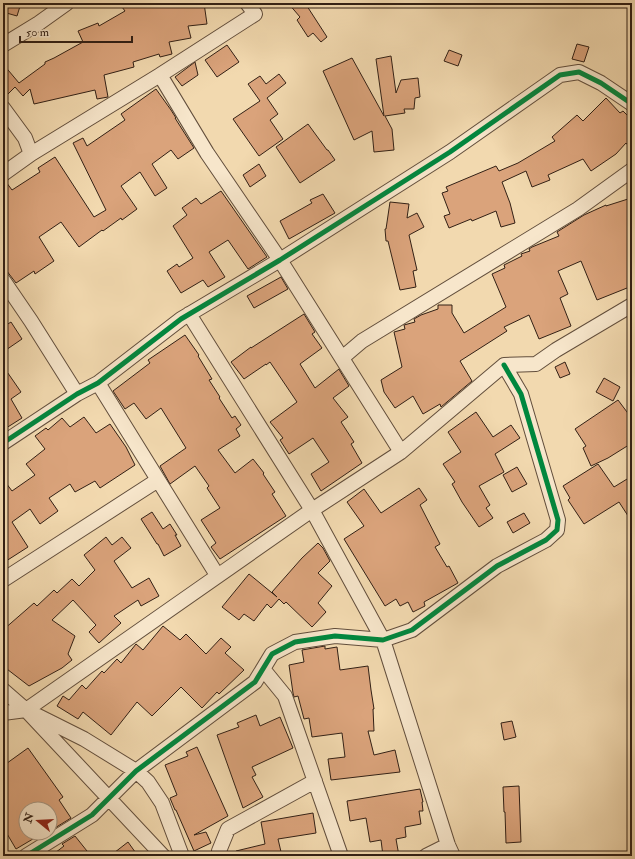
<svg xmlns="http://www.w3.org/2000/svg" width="635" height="859" font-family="'IM FELL Double Pica',serif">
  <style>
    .building { fill: #daa37b; stroke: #322015 }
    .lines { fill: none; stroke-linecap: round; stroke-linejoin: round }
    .street-casing { stroke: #624e3c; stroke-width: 16 }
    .street { stroke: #f7e6cb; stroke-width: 14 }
    .cycleway-casing { stroke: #f7e6cb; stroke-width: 8 }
    .cycleway { stroke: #00873e; stroke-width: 5 }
  </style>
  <rect width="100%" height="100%" fill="#f2d9af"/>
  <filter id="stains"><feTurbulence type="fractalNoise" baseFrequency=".005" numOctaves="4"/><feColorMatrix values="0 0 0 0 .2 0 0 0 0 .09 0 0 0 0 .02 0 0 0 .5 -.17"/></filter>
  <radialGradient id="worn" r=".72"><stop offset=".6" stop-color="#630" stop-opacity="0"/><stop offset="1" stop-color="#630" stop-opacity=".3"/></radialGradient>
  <path class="building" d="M3 3H21L17 16 3 12Z
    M119 3H204L207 24 188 26 191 38 169 42 172 54 160 57 159 54 133 62 134 67 104 75 108 97 97 99 95 90 34 104 30 89 23 96 15 87 3 99V64L19 83 45 64V62L54 58 83 42 78 31 98 23 99 26 125 11Z
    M288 3H305L327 37 321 42 313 33 308 37 297 20 300 17Z
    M577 44 589 47 584 62 572 59Z
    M227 45 239 62 217 77 205 60Z
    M449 50 462 55 458 66 444 61Z
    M391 56 396 93 401 80 418 78 420 97 415 98 414 109H404L405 113 385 116 392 129 394 150 374 152 372 131 354 140 323 71 352 58 384 116 376 59Z
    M195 62 198 75 182 86 175 77Z
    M279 74 286 83 267 98 278 114 270 120 283 139 259 156 233 119 260 101 248 84 260 76 266 84Z
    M156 89 171 110 176 118H175L194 148 178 159 171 150 152 164 167 188 155 196 140 172 121 186 137 209 122 220 121 218 103 231 102 230 79 247 61 222 39 237 54 261 35 274 34 271 16 283 3 266V182H6L12 190 40 172 38 168 55 157 94 217 106 210 73 143 83 138 87 146 125 120 121 114Z
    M606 98 620 113 623 111 632 120V150L626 143 616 154 591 171 583 159 548 175 550 180 532 187 526 171 502 182 510 203 515 223 501 227 496 211 472 221 471 219 449 228 444 216 450 214 442 193 448 191 446 187 496 166 499 171 518 163 555 141 552 137 577 115 583 121Z
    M308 124 327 150H328L335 160 300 183 276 147Z
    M259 164 266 176 250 187 243 175Z
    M221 191 267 257 248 269 228 240 209 252 225 277 208 287 203 280 181 293 167 271 177 264 179 267 193 258 173 226 187 215 182 208 196 198 201 204Z
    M323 194 335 213 289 239 280 221 312 203 310 200Z
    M628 199 632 212V286L597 300 581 261 558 271 568 294 560 298 571 326 539 339 529 315 504 327 507 331 460 361 472 381 441 407 440 404 423 414 413 396 395 408 384 392 381 380 402 367 394 332 405 329 404 325 415 322 414 319 421 315 438 309V305H452V313L464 333 506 307 492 274 505 268 504 265 522 256 521 254 530 251 529 249 532 247 559 236 557 232 584 215 606 205V206Z
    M390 202 409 204 407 218 417 213 424 227 409 235 417 270 413 271 416 287 400 290 388 241H386L385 229H386Z
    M281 277 288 289 254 308 247 296Z
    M304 314 315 332 312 334 322 348 300 364 315 388 339 369 340 371 349 386 333 398 348 417 341 422 354 442 351 444 362 463 321 491 311 474 329 462 313 438 289 454 280 440 283 438 270 422 297 402 270 362 266 365V364L244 379 231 362 251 347V348Z
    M11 322 22 339 3 352V327Z
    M185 335 199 355 198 356 212 379 209 380 220 397 219 398 232 418 235 416 241 425 236 429 240 436 218 450 235 473 253 459 264 473 263 474 275 492 272 494 286 516 220 559 211 547 216 543 201 520 220 508 207 488 209 486 195 466 170 484 160 466 186 448 161 408 146 419 134 403 125 409 113 391 150 363 148 360Z
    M565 362 570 374 560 378 555 367Z
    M3 366 21 392 11 399 22 418 3 430Z
    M604 378 620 387 613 401 596 392Z
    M618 400 630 416 628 417 632 424V443L608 458 591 466 583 448 586 446 575 429Z
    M476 412 493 437 511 425 520 438 495 454 504 472 479 486 490 505 486 508 493 518 479 527 462 502 452 484 455 482 443 464 461 452 448 432Z
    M84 417 96 433 110 424 126 447 135 465 100 488 95 481 75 492 70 484 49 498 58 511 40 524 30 509 12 522 28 547 3 563V479L12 491 35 475 26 464 45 449 35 436 46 428 48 430 62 418 70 427Z
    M598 464 614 487 632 476V522L619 502 584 524 568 500 570 498 563 486Z
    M517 467 527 484 512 492 503 475Z
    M419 488 427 500 420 505 440 544 435 547 447 567 449 566 458 583 424 602 425 606 413 612 408 602 400 606 396 599 385 606 344 539 364 526 347 502 364 489 381 513Z
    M152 512 163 529 170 524 177 535H175L181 546 164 556 158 544H157L141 519Z
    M524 513 530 523 513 533 507 522Z
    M106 537 112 545 122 537 131 548 114 561 132 588 149 578 159 596 141 606 138 600 114 616 121 623 99 643 89 632 96 625 73 600 52 620 75 636 68 654 72 660 62 668 29 686 3 666V630L34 603 37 606 54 590 57 593 72 579 79 586 95 570 84 555Z
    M318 543 323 548 330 561 318 573 332 586 318 603 326 612 312 627 286 602 284 604 279 599 271 608 267 604 254 621 244 614 239 620 222 607 249 574 277 597 272 592 302 558Z
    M163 626 180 640 186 634 206 654 221 638 231 647 225 653 244 670 219 694 217 692 202 708 181 687 152 716 137 702 111 735 83 712 78 719 57 706 63 696 69 700 82 685 86 689 102 671 104 673 117 659 121 663 136 644 143 650Z
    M325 646V649L337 647 340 670 368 666 371 690 374 709H373L374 731H368L374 755 395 750 400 772 331 780 328 759 345 757 342 733 312 737 309 718 304 719 298 696 294 697 293 693 289 665 304 662 302 650Z
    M256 715 260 726 280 717 293 748 252 767 256 775 252 777 263 797 243 808 217 735 239 727 237 723Z
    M512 721 516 737 504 740 501 723Z
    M197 747 228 816 194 835 206 832 211 843 194 851 176 810H175L170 798 177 795 165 765 188 756 186 752Z
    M28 748 63 797 59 800 71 818 50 831V809H26V833H43L16 849 3 827V766Z
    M519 786 521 842 506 843 505 812H504L503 787Z
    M420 789 423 802H422L423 811H419L421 824 405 827 406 837 396 839 399 856H383L381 840 370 842 366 818 350 821 347 801Z
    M313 813 316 833 278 839 282 856H236V851L265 844 261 822Z
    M75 836 91 856H51L64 846 62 844Z
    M128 842 138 856H110Z"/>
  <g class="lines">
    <defs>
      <path id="street" d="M247 3 255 14 160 75 207 153 280 260 401 452
        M3 45 39 23 67 3
        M3 108 25 138 31 154
        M3 174 31 154 160 75
        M3 280 31 321 77 394
        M189 314 312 510 383 640 448 845 453 856
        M342 358 362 341 578 209 632 170
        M98 383 217 575
        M3 443 77 394 98 383 181 319 280 260 450 152 560 75 579 72 601 83 632 104
        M3 580 158 480
        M263 669 285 696 341 856
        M3 690 26 710 163 856
        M26 710 312 510 401 452 504 365 536 364 556 350 632 305
        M3 713 26 710 84 739 136 771 148 782 162 803 182 856
        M26 856 92 815 136 771 255 682 272 654 295 642 335 636 383 640 412 630 497 566 546 540 557 530 558 520 521 394 504 365
        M220 856 219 851 228 829 315 781
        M426 856 448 845"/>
    </defs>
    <use href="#street" class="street-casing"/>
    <use href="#street" class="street"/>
    <defs>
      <path id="cycleway" d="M3 443 77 394 98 383 181 319 280 260 450 152 560 75 579 72 601 83 632 104
        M26 856 92 815 136 771 255 682 272 654 295 642 335 636 383 640 412 630 497 566 546 540 557 530 558 520 521 394 504 365"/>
    </defs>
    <use href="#cycleway" class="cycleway-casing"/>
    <use href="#cycleway" class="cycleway"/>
  </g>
  <rect width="635" height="859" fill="none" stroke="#f2d9af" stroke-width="16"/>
  <rect x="4" y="4" width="627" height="851" fill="none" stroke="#322015" stroke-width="2"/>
  <rect x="8" y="8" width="619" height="843" fill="none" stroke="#322015"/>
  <g transform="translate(38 821) rotate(288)"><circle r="19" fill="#f7e6cb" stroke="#a89782"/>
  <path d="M0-3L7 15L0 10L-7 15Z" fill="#8f2418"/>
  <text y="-6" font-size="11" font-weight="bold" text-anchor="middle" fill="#322015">N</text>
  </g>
  <path d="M20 36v6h112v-6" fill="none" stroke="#322015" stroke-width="2"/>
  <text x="26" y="36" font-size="12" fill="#322015" stroke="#f7e6cb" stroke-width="3" paint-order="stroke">50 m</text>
  <rect width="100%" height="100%" filter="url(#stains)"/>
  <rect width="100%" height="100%" fill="url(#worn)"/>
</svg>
